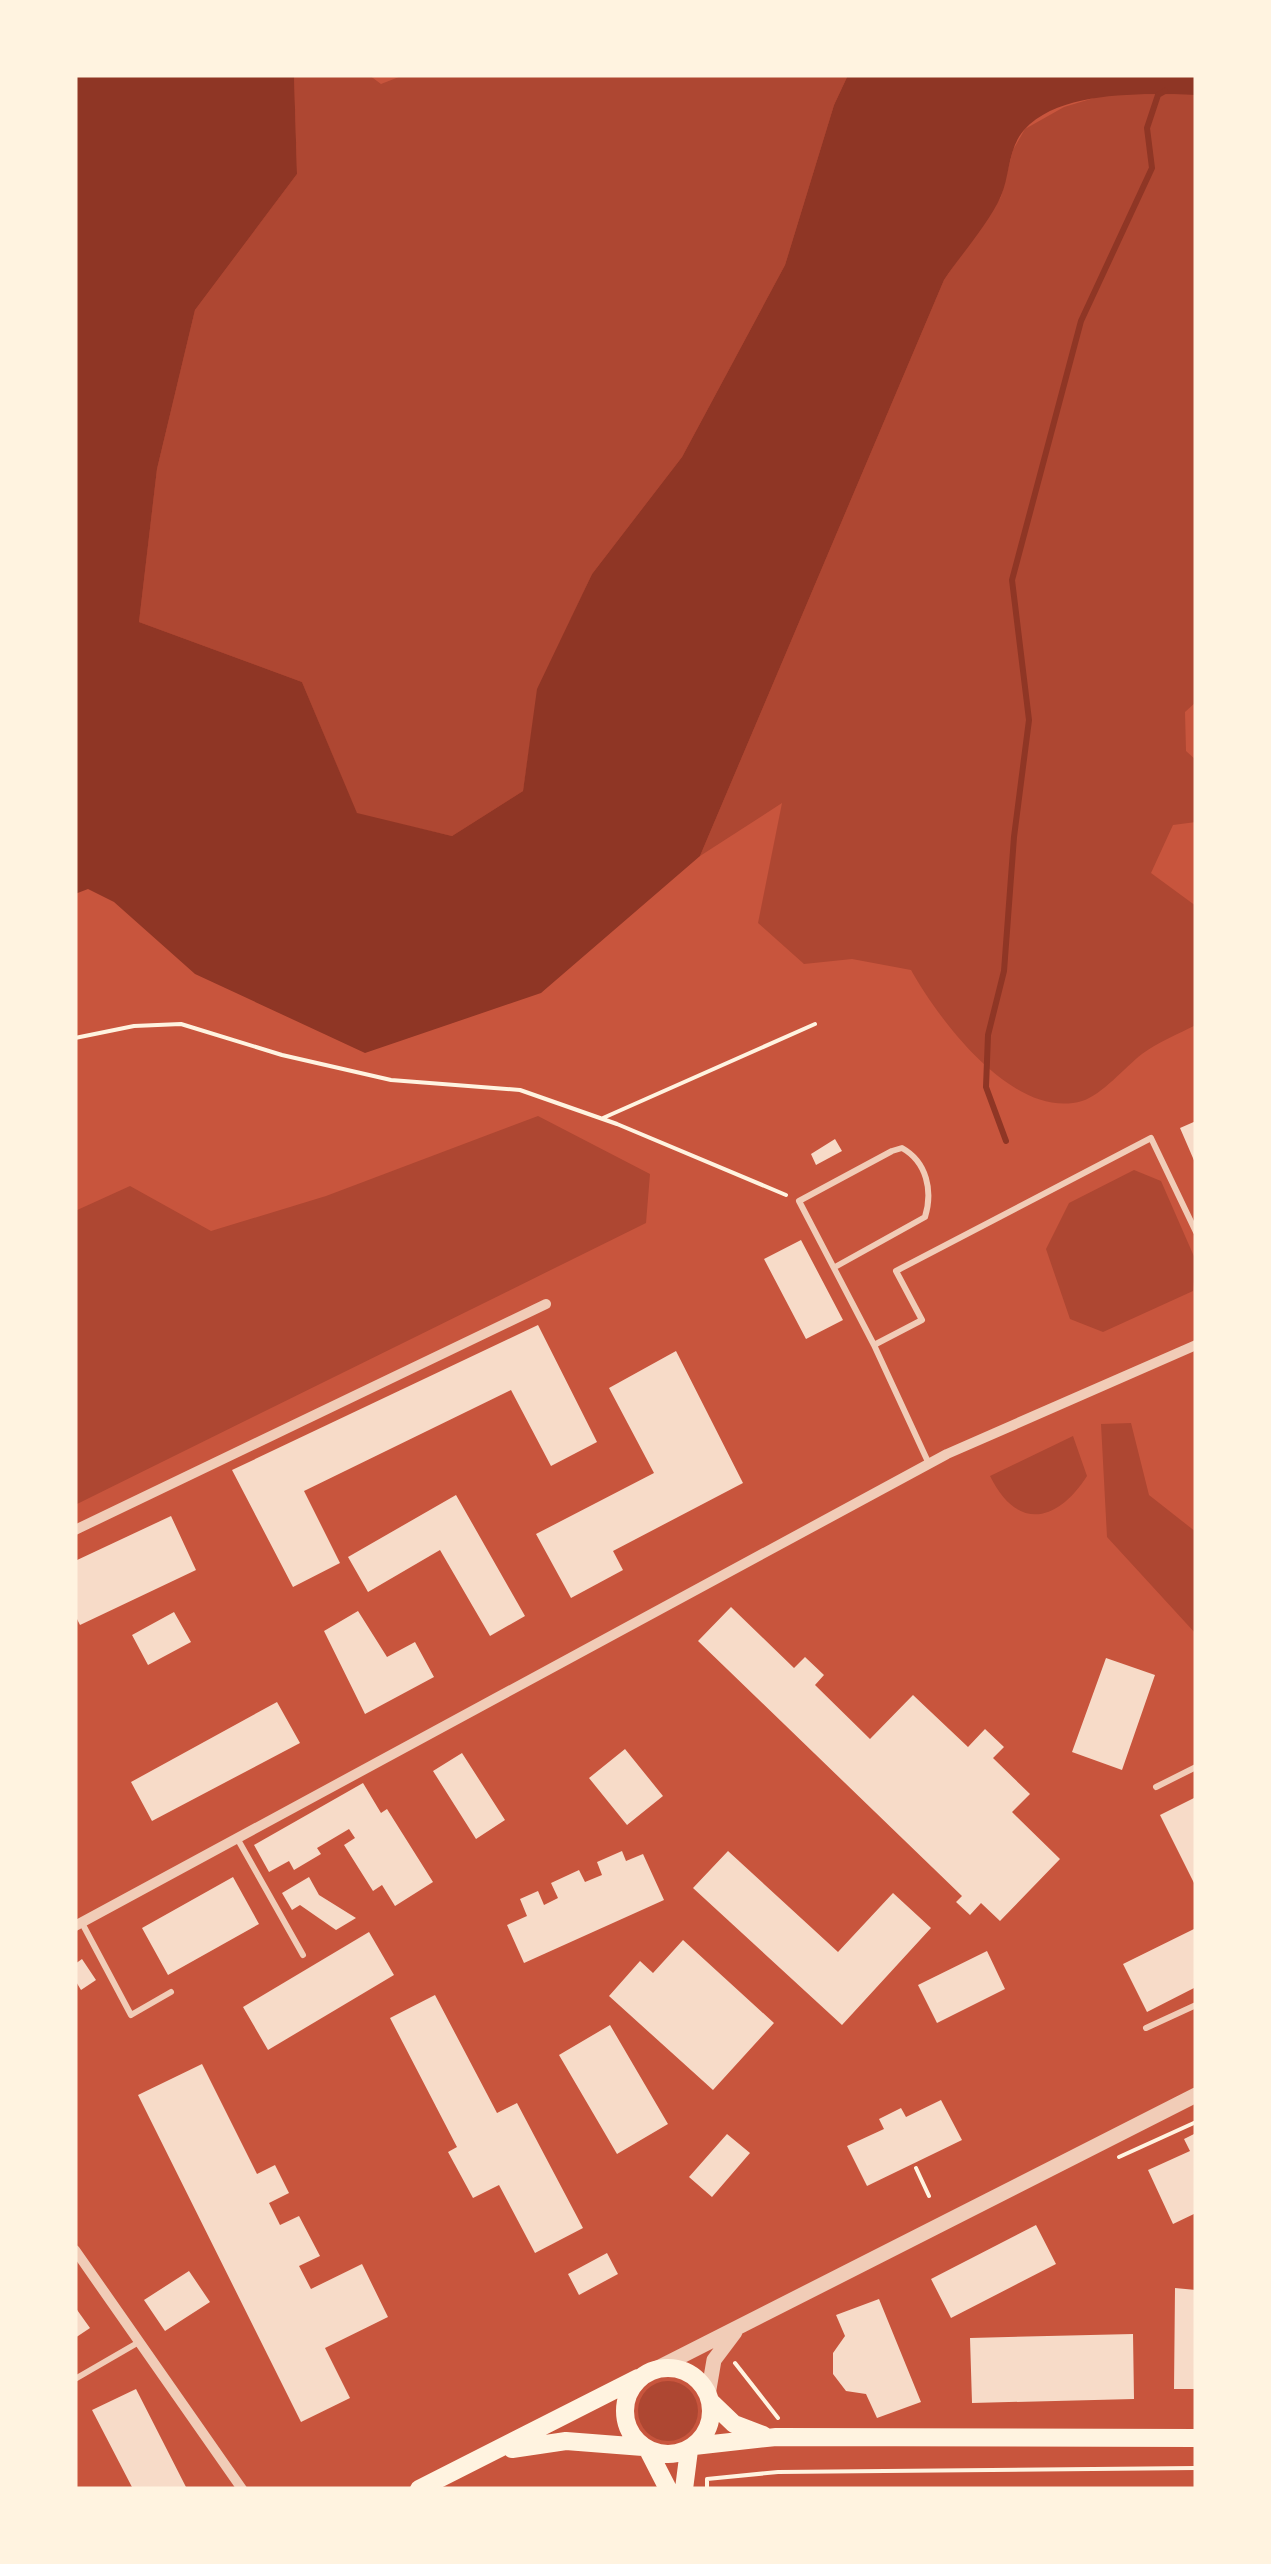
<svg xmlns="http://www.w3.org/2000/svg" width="1271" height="2564" font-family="'Fira Sans Condensed',sans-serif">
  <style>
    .green { fill: #ae4732 }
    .water { fill: #8f3625 }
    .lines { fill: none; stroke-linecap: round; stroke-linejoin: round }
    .stream { stroke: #8f3625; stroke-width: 6 }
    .building { fill: #f7dbc8 }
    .path { stroke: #fff3e0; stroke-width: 4 }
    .service { stroke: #f1ccb7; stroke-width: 6 }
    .minor { stroke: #f1ccb7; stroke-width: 10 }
    .tertiary { stroke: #f1ccb7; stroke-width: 15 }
    .secondary { stroke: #fff3e0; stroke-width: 18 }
  </style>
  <rect width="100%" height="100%" fill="#c8553d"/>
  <path class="green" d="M294 75H369L381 84 404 75H848L834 105 785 265 682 457 592 574 538 689 523 791 452 836 357 814 302 682 139 622 157 469 195 310 297 174Z
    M1104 95H1196V702L1185 712 1186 751 1196 760V822L1173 825 1151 873 1196 906V1025C1178 1034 1158 1042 1142 1054 1125 1067 1102 1095 1082 1101 1014 1121 939 1020 911 970L852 959 804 964 758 923 782 803 700 856 944 280 1001 197 1013 150 1025 129 1064 107Z
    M538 1116 650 1174 646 1223 75 1505V1211L130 1186 211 1231 326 1196Z
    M1134 1170 1161 1181 1196 1261 1193 1291 1103 1332 1070 1319 1046 1249 1069 1203Z
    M1131 1423 1149 1495 1196 1532V1634L1107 1537 1101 1424Z
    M1073 1436 1087 1476C1057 1523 1017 1531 990 1476Z
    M638 2411a30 30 0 1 1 60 0a30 30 0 1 1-60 0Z"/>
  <path class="water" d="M75 75H294L297 174 195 310 157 469 139 622 302 682 357 813 452 836 523 791 537 689 592 574 682 457 785 265 834 105 848 75H1196V95C1145 95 1063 88 1024 130 1008 148 1010 175 1001 196 988 225 962 253 944 280L700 856 541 993 365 1053 195 974 114 902 88 889 75 894Z"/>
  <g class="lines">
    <path class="stream" d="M1006 1141 986 1087 988 1035 1004 971 1014 837 1029 720 1012 580 1081 321 1152 168 1147 128 1158 95 1165 91"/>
  </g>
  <path class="building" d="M1196 1121V1165L1180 1128Z
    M835 1139 842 1151 816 1165 811 1154Z
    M801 1240 843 1320 806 1339 764 1259Z
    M538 1325 597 1442 551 1466 511 1390 304 1491 340 1563 293 1587 232 1470Z
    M676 1351 743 1483 613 1551 623 1570 571 1598 536 1534 654 1473 609 1388Z
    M456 1495 525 1616 490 1636 440 1550 368 1592 348 1557Z
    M171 1516 196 1570 80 1625 75 1615V1561Z
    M731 1607 794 1668 805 1657 824 1675 815 1685 870 1739 913 1695 968 1747 985 1729 1004 1747 993 1758 1030 1794 1012 1812 1060 1859 1000 1921 981 1903 970 1915 956 1902 962 1896 698 1641Z
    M358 1611 387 1657 415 1642 434 1677 365 1714 324 1631Z
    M174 1612 191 1642 148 1665 132 1635Z
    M1106 1658 1155 1675 1122 1770 1072 1752Z
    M277 1702 300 1743 152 1821 131 1782Z
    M625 1749 663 1796 627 1825 589 1778Z
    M462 1753 505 1820 476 1839 433 1771Z
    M363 1783 381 1813 387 1809 433 1882 395 1906 382 1885 373 1891 344 1845 355 1838 349 1829 317 1848 321 1854 294 1870 289 1861 269 1872 254 1845Z
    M1196 1797V1887L1160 1815Z
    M622 1851 626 1861 643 1854 664 1900 524 1963 507 1925 527 1916 520 1899 538 1891 544 1905 558 1898 551 1883 579 1870 585 1882 602 1875 597 1862Z
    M728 1851 838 1952 893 1893 931 1928 842 2025 693 1888Z
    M233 1877 259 1924 168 1975 142 1928Z
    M309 1877 319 1895 356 1918 336 1930 300 1905 292 1910 282 1893Z
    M1196 1928V1987L1147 2012 1123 1964Z
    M369 1932 394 1975 268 2050 243 2007Z
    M683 1940 774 2023 713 2090 609 1996 640 1961 653 1973Z
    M987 1951 1005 1989 937 2023 918 1985Z
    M82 1959 96 1980 81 1990 75 1980V1964Z
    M435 1995 497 2113 517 2103 583 2228 535 2253 499 2185 473 2198 448 2152 457 2147 390 2018Z
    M610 2025 668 2124 617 2154 559 2055Z
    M202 2064 257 2174 275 2165 289 2193 269 2203 280 2225 299 2216 320 2256 299 2266 311 2289 362 2264 388 2317 325 2348 350 2398 301 2422 138 2095Z
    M941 2100 962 2140 867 2186 847 2146 884 2129 879 2119 901 2108 906 2117Z
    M1196 2133V2213L1173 2224 1148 2170 1190 2151 1184 2139Z
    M727 2134 750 2153 712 2197 689 2177Z
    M1036 2225 1056 2264 951 2318 931 2279Z
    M607 2253 618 2274 579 2295 568 2274Z
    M189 2271 210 2302 165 2331 144 2300Z
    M1175 2288 1196 2290V2389H1174Z
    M879 2299 921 2402 877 2418 866 2394 846 2391 833 2374V2353L845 2336 836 2315Z
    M75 2307 90 2328 75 2338Z
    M1133 2334 1134 2399 972 2403 970 2338Z
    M136 2389 187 2489H133L92 2410Z"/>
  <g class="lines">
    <path class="path" d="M75 1038 134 1026 181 1024 282 1055 391 1080 520 1090 617 1124 786 1195
      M603 1118 815 1024
      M1119 2157 1196 2122
      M916 2168 929 2196
      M735 2363 778 2418
      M707 2489V2479L778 2472 1196 2468"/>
    <path class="service" d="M835 1267 925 1217C933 1191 927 1162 902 1148L892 1151 799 1201 874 1345
      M929 1464 874 1345 922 1320 896 1271 1151 1138 1196 1232
      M1156 1787 1196 1767
      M237 1838 303 1955
      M82 1923 131 2015 171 1992
      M1146 2028 1196 2005
      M75 2379 139 2342"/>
    <path class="minor" d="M75 1530 546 1304
      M75 1926 947 1454 1196 1345
      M75 2250 242 2489"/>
    <path class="tertiary" d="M648 2373 1196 2095
      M708 2395 714 2360 735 2332"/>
    <path class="secondary" d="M625 2411a43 43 0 1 1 86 0a43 43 0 1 1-86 0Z
      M710 2401 734 2424 763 2435
      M694 2446 776 2437 1196 2438
      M512 2449 566 2441 643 2447
      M648 2450 668 2489
      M419 2489 638 2378
      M684 2489 689 2450"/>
  </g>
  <rect width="1271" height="2564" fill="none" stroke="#fff3e0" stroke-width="155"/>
</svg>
